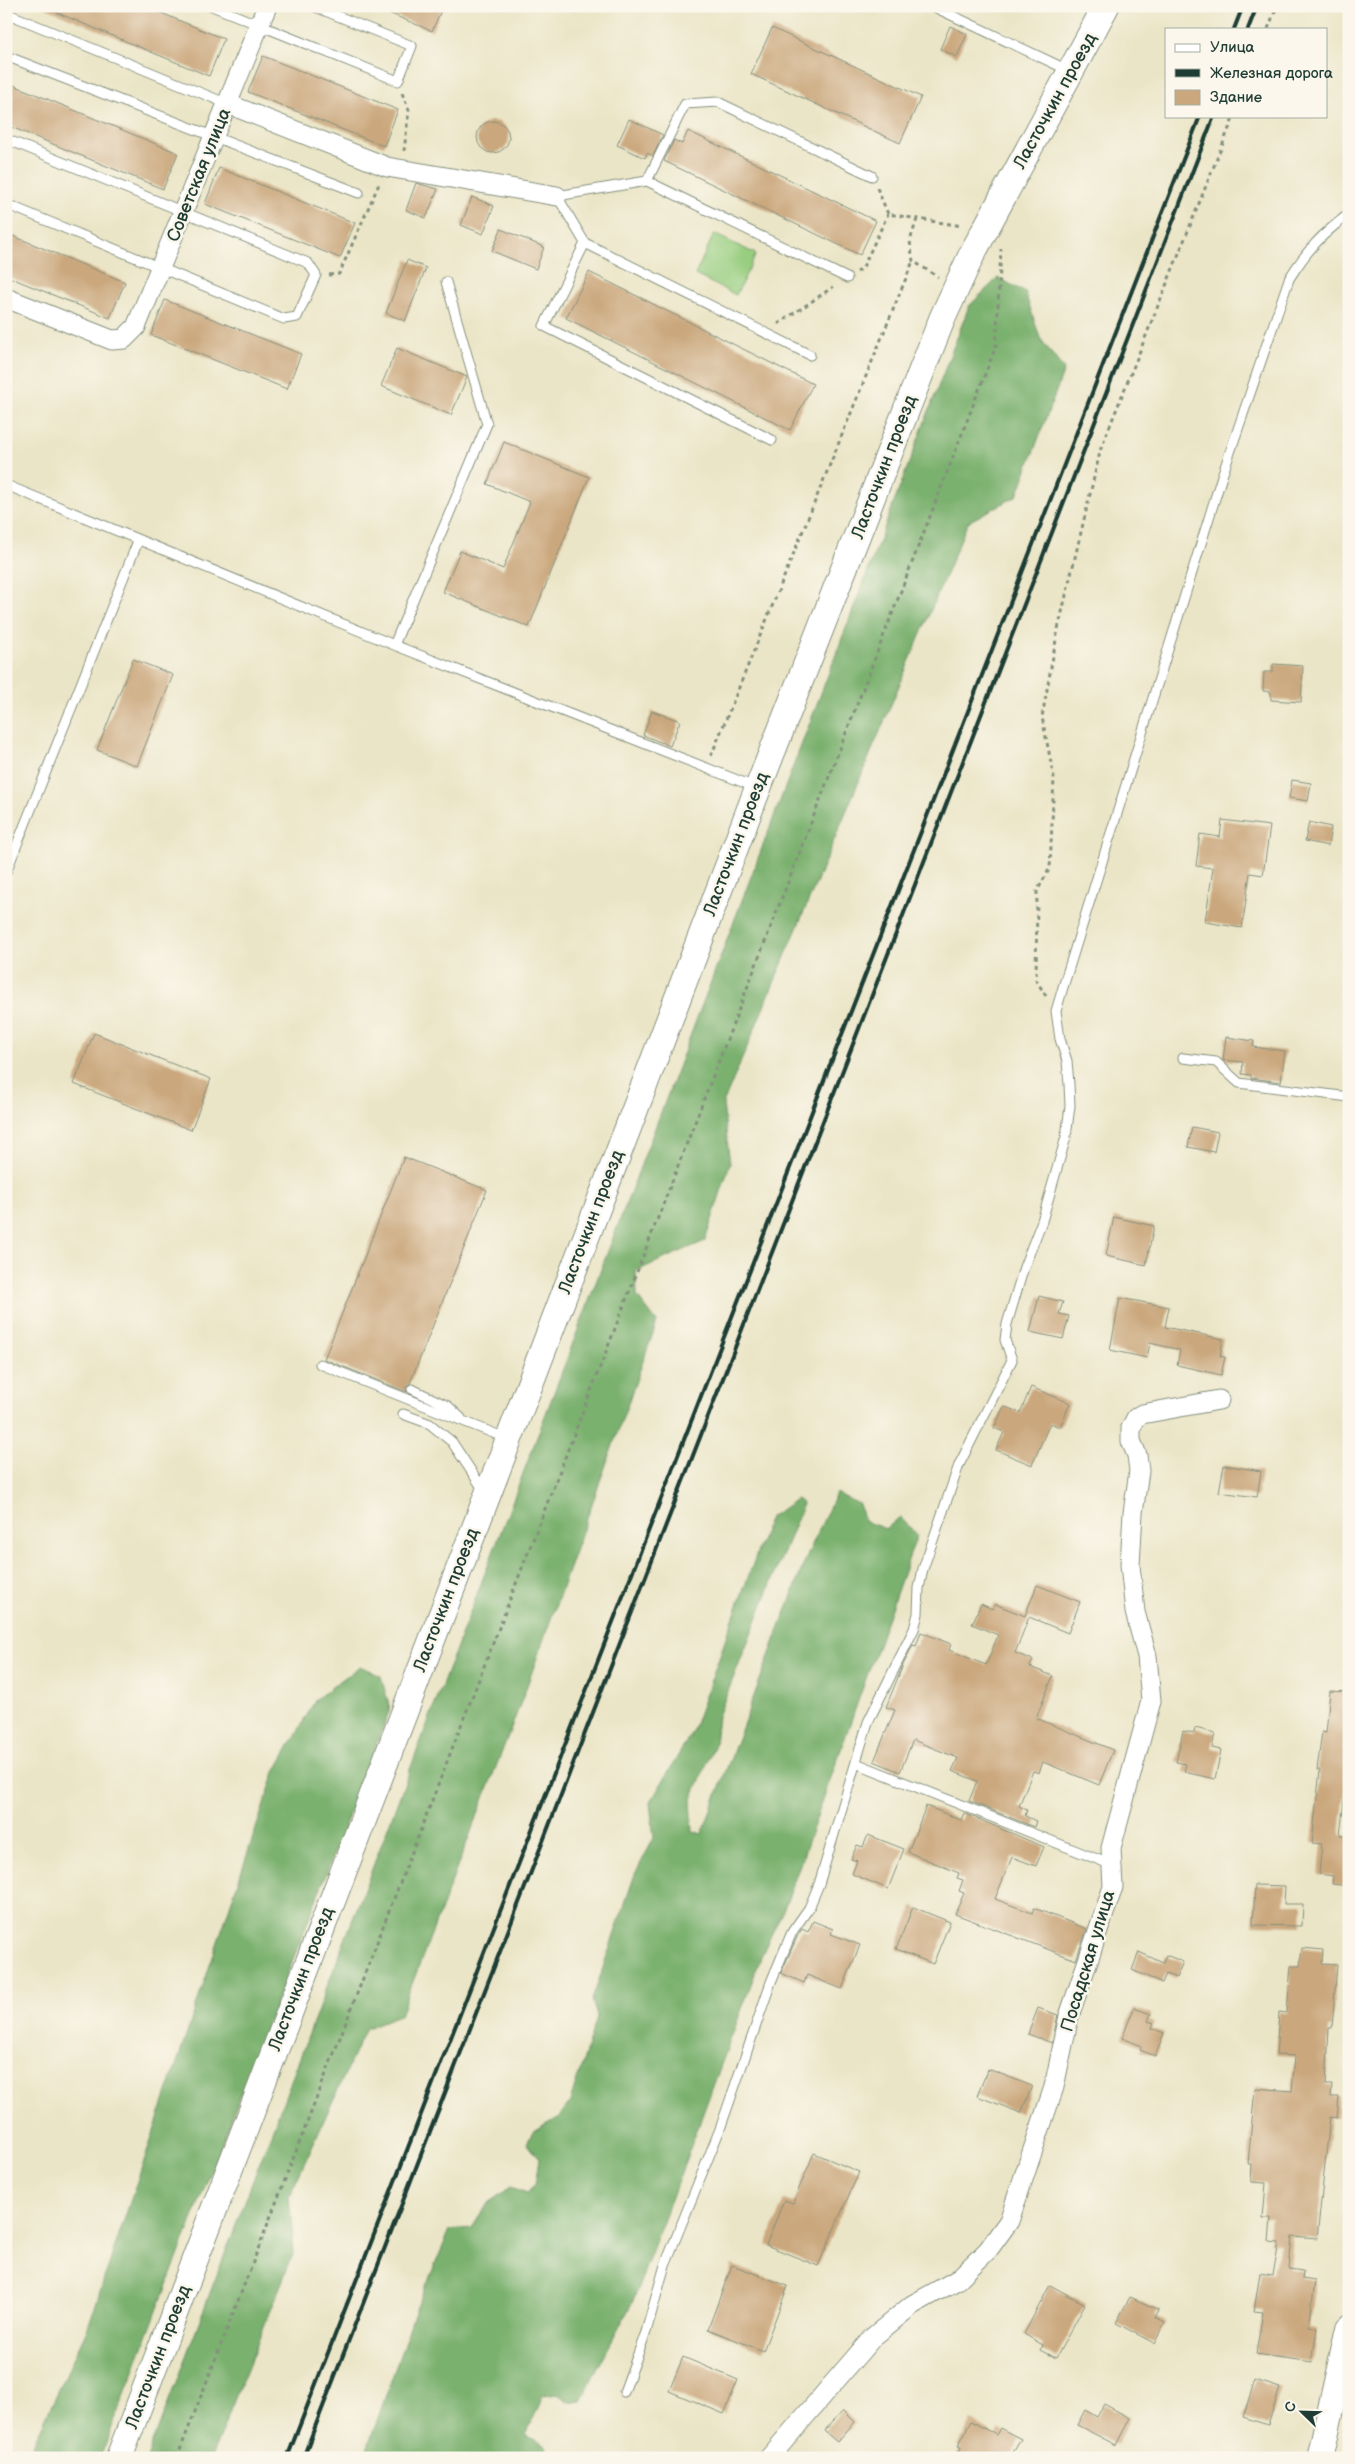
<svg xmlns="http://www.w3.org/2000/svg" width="1355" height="2464" font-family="'Balsamiq Sans',sans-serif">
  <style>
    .green { fill: #98ce80; stroke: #5c865a }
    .forest { fill: #7ab16e; stroke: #4c7751 }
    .building { fill: #caa77d }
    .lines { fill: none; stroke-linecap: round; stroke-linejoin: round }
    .lane-casing { stroke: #85917e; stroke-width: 11 }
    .street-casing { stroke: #85917e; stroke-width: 21 }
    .secondary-casing { stroke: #85917e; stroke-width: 28 }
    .path { stroke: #85917e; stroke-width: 3; stroke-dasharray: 4 4; stroke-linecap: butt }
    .lane { stroke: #fff; stroke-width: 9 }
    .street { stroke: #fff; stroke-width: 19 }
    .secondary { stroke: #fff; stroke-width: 26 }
    .rail { stroke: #1f3d34; stroke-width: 4 }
    .labels { text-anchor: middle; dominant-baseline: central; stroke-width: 5; stroke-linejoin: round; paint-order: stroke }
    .street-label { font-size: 18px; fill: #1f3d34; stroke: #fbf7ec }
  </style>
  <rect width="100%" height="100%" fill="#fbf7ec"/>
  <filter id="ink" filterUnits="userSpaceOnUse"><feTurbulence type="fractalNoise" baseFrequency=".02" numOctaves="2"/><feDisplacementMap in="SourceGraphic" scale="10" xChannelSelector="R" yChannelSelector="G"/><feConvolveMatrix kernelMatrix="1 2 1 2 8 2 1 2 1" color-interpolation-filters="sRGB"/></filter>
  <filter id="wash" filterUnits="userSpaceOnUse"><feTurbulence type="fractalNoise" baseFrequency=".0096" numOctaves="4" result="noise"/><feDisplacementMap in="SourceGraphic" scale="20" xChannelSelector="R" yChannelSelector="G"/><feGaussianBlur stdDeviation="1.12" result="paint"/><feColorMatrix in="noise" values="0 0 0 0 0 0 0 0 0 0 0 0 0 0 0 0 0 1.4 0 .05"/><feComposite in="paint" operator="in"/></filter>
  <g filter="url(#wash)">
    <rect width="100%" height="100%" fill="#ebe5c7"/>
    <path class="green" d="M714 234 756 254 736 295 695 275Z"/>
    <path class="forest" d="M998 278 1025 292 1040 338 1064 370 1017 496 968 522 723 1104 730 1164 705 1241 636 1271 637 1296 657 1322 523 1697 400 2015 366 2028 289 2197 294 2252 211 2458H147L969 306Z
      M836 1493 859 1504 864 1521 886 1529 900 1517 917 1535 786 1904 763 1952 634 2299 581 2400 568 2402 556 2394 543 2396 526 2435 547 2447V2458H364L416 2309 450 2230 472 2228 488 2203 511 2187 527 2193 535 2185 539 2158 527 2143 533 2132 559 2117 570 2102 597 2017 592 2000 635 1874 654 1838 650 1803 692 1732 770 1517 797 1499 803 1504 718 1716 715 1744 691 1801 693 1831 702 1834 806 1558Z
      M360 1666 381 1676 390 1709 100 2458H27L88 2327 275 1772 316 1699Z"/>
    <g id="blocks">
      <path class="building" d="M41 6H144L224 39 209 76Z
        M372 6H443L432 31Z
        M950 26 967 34 957 57 940 49Z
        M772 28 921 97 900 143 751 74Z
        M263 56 398 110 384 146 248 92Z
        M6 82 178 153 163 189 6 125Z
        M629 119 663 135 653 156 647 153 645 158 617 145Z
        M477 137a16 16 0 1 1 32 0a16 16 0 1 1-32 0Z
        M688 131 876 221 860 255 664 161 674 140 682 144Z
        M219 168 355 223 340 258 205 204Z
        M416 183 438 189 426 218 406 210Z
        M472 197 494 206 483 234 461 225Z
        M501 229 544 247 536 269 492 251Z
        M6 233 125 282 110 318 6 276Z
        M407 260 426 268 405 321 386 313Z
        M589 272 813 384 790 430 566 318Z
        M165 300 301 354 287 389 151 335Z
        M397 348 467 377 451 415 381 386Z
        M504 442 589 477 529 627 443 592 460 551 503 569 530 502 487 484Z
        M133 659 173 675 137 766 97 750Z
        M1273 664 1303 666 1301 702 1271 700V692L1263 691 1264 672H1273Z
        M652 711 680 721 670 746 643 735Z
        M1292 780 1311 783 1308 801 1289 798Z
        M1222 820 1270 826 1263 875 1250 873 1242 928 1205 922 1213 868 1196 866 1200 834 1220 837Z
        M1309 822 1331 827 1328 846 1305 841Z
        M94 1033 211 1079 191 1130 74 1084Z
        M1226 1037 1254 1041 1253 1047 1285 1051 1281 1082 1251 1078V1075L1242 1074 1243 1062 1223 1060Z
        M1192 1127 1218 1132 1214 1152 1188 1147Z
        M404 1157 487 1190 410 1383 406 1387 407 1392 324 1359Z
        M1114 1217 1154 1226 1146 1265 1106 1256Z
        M1039 1296 1063 1302 1059 1314 1069 1316 1063 1339 1030 1332Z
        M1120 1298 1169 1307 1165 1327 1223 1339 1220 1356 1225 1357 1221 1375 1177 1365 1180 1350 1150 1343 1147 1358 1110 1350Z
        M1031 1387 1070 1403 1060 1427 1050 1423 1032 1465 996 1450 1004 1432 994 1428 1004 1406 1020 1413Z
        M1224 1465 1261 1471 1257 1497 1219 1492Z
        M1037 1585 1080 1602 1068 1633 1029 1617 1015 1653 1033 1660 1030 1667 1053 1676 1036 1718 1113 1750 1099 1785 1043 1762 1039 1773 1033 1771 1019 1806 1027 1810 1025 1816 1036 1821 1034 1827 969 1801 977 1781 952 1771 958 1758 913 1740 900 1772 874 1761 895 1710 886 1707 903 1665 913 1645 916 1646 921 1632 951 1644 949 1650 986 1665 998 1635 972 1624 981 1604 992 1609 995 1604 1025 1616Z
        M1330 1691 1349 1692V1793L1345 1792 1340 1835 1349 1836V1886L1332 1884 1333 1876 1319 1874 1322 1844 1312 1843 1320 1770H1317L1322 1732 1326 1733Z
        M1195 1728 1215 1733 1212 1748 1221 1750 1215 1779 1184 1772 1186 1764 1176 1762 1183 1731 1194 1733Z
        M926 1806 961 1820 964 1813 1044 1847 1036 1866 1012 1857 995 1899 1032 1913 1034 1908 1087 1929 1076 1960 955 1914 964 1893 959 1891 963 1880 957 1878 959 1873 908 1852Z
        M868 1835 904 1849 888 1889 852 1874 857 1861 851 1859 857 1845 863 1847Z
        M1255 1885 1285 1886 1284 1904H1303L1302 1926 1253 1925Z
        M913 1907 950 1922 933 1964 896 1949Z
        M813 1921 833 1929 831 1934 860 1945 842 1989 807 1975 804 1983 781 1973 798 1935 802 1929 808 1932Z
        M1302 1948 1323 1950 1322 1963 1337 1964 1332 2028H1329L1326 2085H1332L1331 2097H1339L1337 2118 1330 2117 1317 2238 1292 2236 1289 2269 1303 2271 1302 2279 1315 2281 1309 2327 1317 2328 1312 2362 1256 2354 1263 2312 1254 2311 1260 2273 1273 2275 1279 2243 1269 2242 1271 2218H1263L1266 2183 1251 2182 1252 2164H1248L1255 2088 1292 2091 1295 2056 1276 2055 1279 2012 1287 2013 1291 1966H1300Z
        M1139 1952 1163 1963 1166 1955 1183 1962 1176 1978 1166 1974 1162 1983 1132 1970Z
        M1038 2008 1058 2015 1052 2043 1028 2034Z
        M1134 2008 1151 2014 1148 2021 1154 2023 1152 2028 1164 2033 1155 2056 1140 2050 1142 2046 1122 2038Z
        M988 2069 1032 2086 1021 2113 977 2096Z
        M814 2153 859 2172 818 2266 766 2245 784 2200 793 2203Z
        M732 2265 788 2286 763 2351 708 2329Z
        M1050 2285 1085 2304 1056 2358 1041 2350 1043 2345 1024 2334Z
        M1130 2297 1159 2310 1155 2317 1165 2322 1154 2343 1116 2323Z
        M683 2357 738 2380 724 2414 669 2391Z
        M1255 2380 1280 2388 1268 2425 1243 2417Z
        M1104 2404 1130 2418 1116 2445 1077 2425 1085 2410 1097 2417Z
        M843 2410 855 2422 837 2442 824 2431Z
        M971 2421 996 2435 1000 2428 1021 2439 1010 2458H956L961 2447 958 2446Z"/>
    </g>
  </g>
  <g filter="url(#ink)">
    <use href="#blocks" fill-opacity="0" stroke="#85917e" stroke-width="1"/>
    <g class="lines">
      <defs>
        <path id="lane" d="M212 6 398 81 412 46 313 6
          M932 6 1070 71
          M6 13 228 104
          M6 56 359 193
          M6 139 308 263 316 275 297 317 284 319 6 204
          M647 181 847 278
          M585 243 544 326 772 440
          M810 355 585 243 557 196 647 181 685 104 718 102 872 176
          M6 485 394 645 487 424 446 282
          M394 645 755 787
          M6 872 138 541
          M1183 1058 1216 1062 1239 1083 1349 1097
          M320 1364 508 1439
          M412 1389 448 1406 461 1418
          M403 1414 430 1424 452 1442 485 1492
          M856 1763 1112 1865
          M624 2392 646 2332 665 2265 720 2129 771 1982 792 1932 809 1908 819 1884 868 1722 914 1629 918 1614 919 1588 923 1569 959 1465 1012 1360 1005 1340 1007 1324 1024 1267 1042 1221 1066 1137 1070 1106 1069 1084 1067 1061 1060 1039 1056 1011 1064 984 1222 476 1289 279C1307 250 1321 235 1349 214"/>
        <path id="street" d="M228 104 387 167 557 196
          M6 298 112 340 124 339 136 327 267 6
          M769 2458 873 2337 912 2305 957 2280 988 2250 1009 2221 1054 2087 1069 2016 1113 1887 1111 1848 1151 1701 1147 1656 1135 1612 1130 1565 1133 1513 1139 1471 1137 1455 1131 1441V1428L1136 1418 1142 1414 1219 1400"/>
        <path id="secondary" d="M119 2458 758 788 942 319 972 254 1106 6
          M1320 2458 1349 2328"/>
      </defs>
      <use href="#lane" class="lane-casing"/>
      <use href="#street" class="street-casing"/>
      <use href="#secondary" class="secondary-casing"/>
      <path class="path" d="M1268 29 1277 6
        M402 93 409 110 404 151
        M877 188 888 214 962 226
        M917 219 910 241 913 261 938 277
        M857 272 862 269 888 214
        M329 275 339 274 379 184
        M778 324 833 287
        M711 756 913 261
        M1046 996 1036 980 1037 891 1050 868 1054 778 1042 717 1058 629 1101 448 1234 116
        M177 2458 996 346 1001 249"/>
      <use href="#lane" class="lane"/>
      <use href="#street" class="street"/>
      <use href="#secondary" class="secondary"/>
      <path class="rail" d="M1234 29 1243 6
        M1248 29 1257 6
        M287 2458 1200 116
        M303 2458 1214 116"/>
    </g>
  </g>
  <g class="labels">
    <g class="street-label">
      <text transform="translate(1055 101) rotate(-61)">Ласточкин проезд</text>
      <text transform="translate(199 175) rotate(-68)">Советская улица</text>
      <text transform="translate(884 467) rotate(-69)">Ласточкин проезд</text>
      <text transform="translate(736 844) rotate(-69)">Ласточкин проезд</text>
      <text transform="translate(591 1222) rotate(-69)">Ласточкин проезд</text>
      <text transform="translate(446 1600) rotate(-69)">Ласточкин проезд</text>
      <text transform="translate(1088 1961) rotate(-73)">Посадская улица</text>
      <text transform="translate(301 1979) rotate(-69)">Ласточкин проезд</text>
      <text transform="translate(158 2357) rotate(-69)">Ласточкин проезд</text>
    </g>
  </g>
  <rect width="1355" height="2464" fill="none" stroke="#fbf7ec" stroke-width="25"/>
  <rect x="1165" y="28" width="162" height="90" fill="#fbf7ec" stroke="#a3ada2"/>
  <rect x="1175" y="44" width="25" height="8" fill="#ffffff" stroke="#a3ada2"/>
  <text x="1210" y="52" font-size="15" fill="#1f3d34">Улица</text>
  <rect x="1175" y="69" width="25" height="8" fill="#1f3d34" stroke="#a3ada2"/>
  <text x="1210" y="78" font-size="15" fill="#1f3d34">Железная дорога</text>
  <rect x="1175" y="90" width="25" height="15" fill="#caa77d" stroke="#a3ada2"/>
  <text x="1210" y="102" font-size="15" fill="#1f3d34">Здание</text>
  <g transform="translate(1302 2412) rotate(293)" stroke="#fbf7ec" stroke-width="4" paint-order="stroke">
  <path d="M0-4L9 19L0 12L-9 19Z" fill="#1f3d34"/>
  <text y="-8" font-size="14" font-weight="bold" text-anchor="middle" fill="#1f3d34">С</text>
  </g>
</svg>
